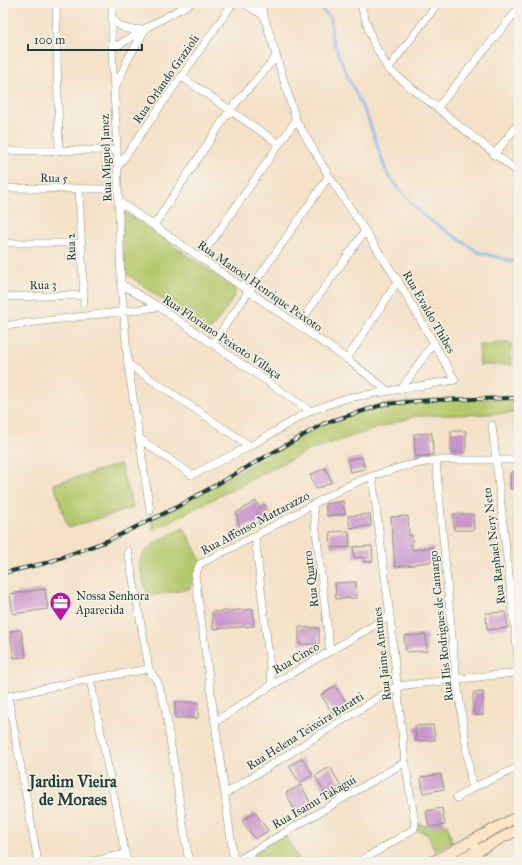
<svg xmlns="http://www.w3.org/2000/svg" width="522" height="865" font-family="'IM FELL Great Primer',serif">
  <style>
    .green { fill: #b4c86b; stroke: #6a8250 }
    .lines { fill: none; stroke-linecap: round; stroke-linejoin: round }
    .stream { stroke: #82b5ef; stroke-width: 2.5 }
    .building { fill: #c793cb }
    .minor-casing { stroke: #8a8f7e; stroke-width: 8 }
    .secondary-casing { stroke: #8a8f7e; stroke-width: 12 }
    .minor { stroke: #fff; stroke-width: 7 }
    .secondary { stroke: #fee4c6; stroke-width: 10 }
    .rail-casing { stroke: #1f3d34; stroke-width: 4 }
    .rail { stroke: #f7f3e8; stroke-width: 2.5; stroke-dasharray: 8; stroke-linecap: butt }
    .labels { text-anchor: middle; dominant-baseline: central; stroke-width: 3; stroke-linejoin: round; paint-order: stroke }
    .street-label { font-size: 12px; fill: #1f3d34; stroke: #f7f3e8 }
    .poi-label { font-size: 12px; fill: #1f3d34; stroke: #f7f3e8; text-anchor: start }
    .district-label { font-size: 16px; font-weight: bold; fill: #1f3d34; stroke: #f7f3e8 }
  </style>
  <rect width="100%" height="100%" fill="#f7f3e8"/>
  <filter id="ink" filterUnits="userSpaceOnUse"><feTurbulence type="fractalNoise" baseFrequency=".025" numOctaves="2"/><feDisplacementMap in="SourceGraphic" scale="8" xChannelSelector="R" yChannelSelector="G"/><feConvolveMatrix kernelMatrix="1 2 1 2 8 2 1 2 1" color-interpolation-filters="sRGB"/></filter>
  <filter id="wash" filterUnits="userSpaceOnUse"><feTurbulence type="fractalNoise" baseFrequency=".012" numOctaves="4" result="noise"/><feDisplacementMap in="SourceGraphic" scale="16" xChannelSelector="R" yChannelSelector="G"/><feGaussianBlur stdDeviation="0.9" result="paint"/><feColorMatrix in="noise" values="0 0 0 0 0 0 0 0 0 0 0 0 0 0 0 0 0 1.4 0 .05"/><feComposite in="paint" operator="in"/></filter>
  <g filter="url(#wash)">
    <rect width="100%" height="100%" fill="#f4e1c8"/>
    <path class="green" d="M122 213 127 214 233 287 235 290 234 297 213 327 207 331 124 272Z
      M511 343 512 365H480L479 344Z
      M519 398V413L416 416 309 450 153 530 151 519 177 507 325 423 385 404 432 400Z
      M120 464 133 508 68 528 54 484Z
      M184 528 202 563 189 589 148 596C145 586 140 572 140 563 140 547 172 534 184 528Z
      M415 823 426 826 447 824 452 841 435 851 427 834 414 829Z
      M283 833 301 862H235Z"/>
    <g class="lines">
      <path class="stream" d="M316 3 331 19 332 39 349 79 369 121 387 174 421 214 478 252 519 263"/>
    </g>
    <g id="blocks">
      <path class="building" d="M451 431H466V452H451Z
        M432 433 433 455 415 457 414 434Z
        M362 457 365 469 350 472 347 460Z
        M325 468 332 482 316 489 310 475Z
        M511 472H519V489H510Z
        M256 501 260 508 265 504 270 514 265 516 267 520 261 523 260 522 240 528 236 513Z
        M343 501 345 514 327 516 325 504Z
        M370 514 371 526 350 528 348 516Z
        M453 514H473L474 530H454Z
        M408 516 409 535H412V550L433 547 436 561 414 564V565L395 567 391 517Z
        M349 531 350 547 331 548 330 532Z
        M372 546 373 561 364 562V557L354 558 353 547Z
        M356 582 357 598 336 599 335 583Z
        M45 589 48 609 13 614 10 594Z
        M253 609 254 626 213 629 212 612Z
        M506 612 508 628 487 630 486 613Z
        M299 627 319 628V644H299Z
        M21 630 26 657 14 658 10 631Z
        M426 634 427 651 406 652 404 636Z
        M335 686 348 705 334 715 321 695Z
        M483 692V715H473V693Z
        M175 702H198V718H175Z
        M433 725 435 740 416 741 415 726Z
        M302 758 313 775 300 783 289 766Z
        M330 767 341 786 326 795 315 776Z
        M441 774 444 789 423 793 421 777Z
        M301 785 311 804 296 813 286 793Z
        M442 808 445 825 429 827 426 811Z
        M255 812 268 831 255 839 242 821Z"/>
    </g>
  </g>
  <g filter="url(#ink)">
    <use href="#blocks" fill-opacity="0" stroke="#8a8f7e" stroke-width="1"/>
    <g class="lines">
      <defs>
        <path id="minor" d="M56 3 59 150
          M112 3V49L117 150 121 284 128 364 150 511
          M243 3 263 15
          M360 3 373 42 388 69 519 173
          M112 18C121 29 128 31 142 29
          M113 48 146 29
          M388 69 438 3
          M182 77 279 144
          M116 86 128 59 146 28 191 3
          M437 108 519 8
          M3 149V151L117 150
          M494 155 519 123
          M117 168 233 3
          M3 188 106 189
          M79 189 84 303
          M118 201 347 359 388 391
          M154 225 230 110 276 57
          M3 243H82
          M200 258 296 120
          M121 284 159 307 310 411
          M3 297 84 295
          M298 325 365 231
          M3 326 159 307
          M213 343 329 176
          M347 359 398 281
          M128 364 250 446
          M402 388 434 342
          M492 425 519 665
          M140 439 192 475 250 446 310 411 347 398 455 380 398 281 329 176 296 120 260 3
          M436 460 454 659 472 788
          M313 505 330 651
          M255 536 272 685
          M128 551 149 669 158 683 165 707 189 862
          M90 679 127 862
          M8 696 38 862
          M3 697 90 679 149 669
          M215 722 272 685 390 616
          M225 794 397 686 514 673
          M457 798 472 788 519 767
          M475 847 481 862
          M90 862 125 854
          M234 862 195 575 200 564 255 536 345 487 372 476 405 466 436 460H519
          M235 862 405 762
          M359 862 414 829 415 823 405 762 390 616 372 476"/>
        <path id="secondary" d="M432 862 519 816
          M455 862 519 829"/>
      </defs>
      <use href="#minor" class="minor-casing"/>
      <use href="#secondary" class="secondary-casing"/>
      <use href="#minor" class="minor"/>
      <use href="#secondary" class="secondary"/>
      <defs>
        <path id="rail" d="M3 573 46 563 107 541 177 507 325 423 385 404 432 400 519 398"/>
      </defs>
      <use href="#rail" class="rail-casing"/>
      <use href="#rail" class="rail"/>
    </g>
  </g>
  <defs>
    <symbol id="office-pin" viewBox="-11 -11 22 30"><path d="M0 17L-7.5 6A9.5 9.5 0 1 1 7.5 6Z" fill="#b5179e" stroke="#f7f3e8"/><path d="M-6-3h4V-5.5h4V-3h4V5H-6ZM-1-4.5V-3h2v-1.5ZM-6 0V1H6V0Z" fill="#fff"/></symbol>
  </defs>
  <g fill-rule="evenodd">
    <use href="#office-pin" x="48" y="590" width="25" height="34"/>
  </g>
  <g class="labels">
    <g class="street-label">
      <text transform="translate(166 79) rotate(-55)">Rua Orlando Grazioli</text>
      <text transform="translate(106 158) rotate(-92)">Rua Miguel Janez</text>
      <text transform="translate(54 178) rotate(1)">Rua 5</text>
      <text transform="translate(71 247) rotate(-92)">Rua 2</text>
      <text transform="translate(43 285) rotate(-1)">Rua 3</text>
      <text transform="translate(260 286) rotate(35)">Rua Manoel Henrique Peixoto</text>
      <text transform="translate(429 312) rotate(60)">Rua Evaldo Thibes</text>
      <text transform="translate(222 337) rotate(34)">Rua Floriano Peixoto Villaça</text>
      <text transform="translate(255 523) rotate(-28)">Rua Affonso Mattarazzo</text>
      <text transform="translate(494 546) rotate(-97)">Rua Raphael Nery Neto</text>
      <text transform="translate(311 579) rotate(-97)">Rua Quatro</text>
      <text transform="translate(441 626) rotate(-96)">Rua Ilis Rodrigues de Camargo</text>
      <text transform="translate(382 654) rotate(-96)">Rua Jaime Antunes</text>
      <text transform="translate(296 658) rotate(-30)">Rua Cinco</text>
      <text transform="translate(305 731) rotate(-32)">Rua Helena Teixeira Baratti</text>
      <text transform="translate(314 802) rotate(-30)">Rua Isamu Takagui</text>
    </g>
    <g class="poi-label">
      <text x="76" y="596">Nossa Senhora<tspan x="76" dy="14">Aparecida</tspan></text>
    </g>
    <g class="district-label">
      <text x="73" y="781">Jardim Vieira<tspan x="73" dy="18">de Moraes</tspan></text>
    </g>
  </g>
  <rect width="522" height="865" fill="none" stroke="#f7f3e8" stroke-width="16"/>
  <path d="M28 44v6h114v-6" fill="none" stroke="#1f3d34" stroke-width="2"/>
  <text x="34" y="44" font-size="12" fill="#1f3d34" stroke="#f7f3e8" stroke-width="3" paint-order="stroke">100 m</text>
</svg>
